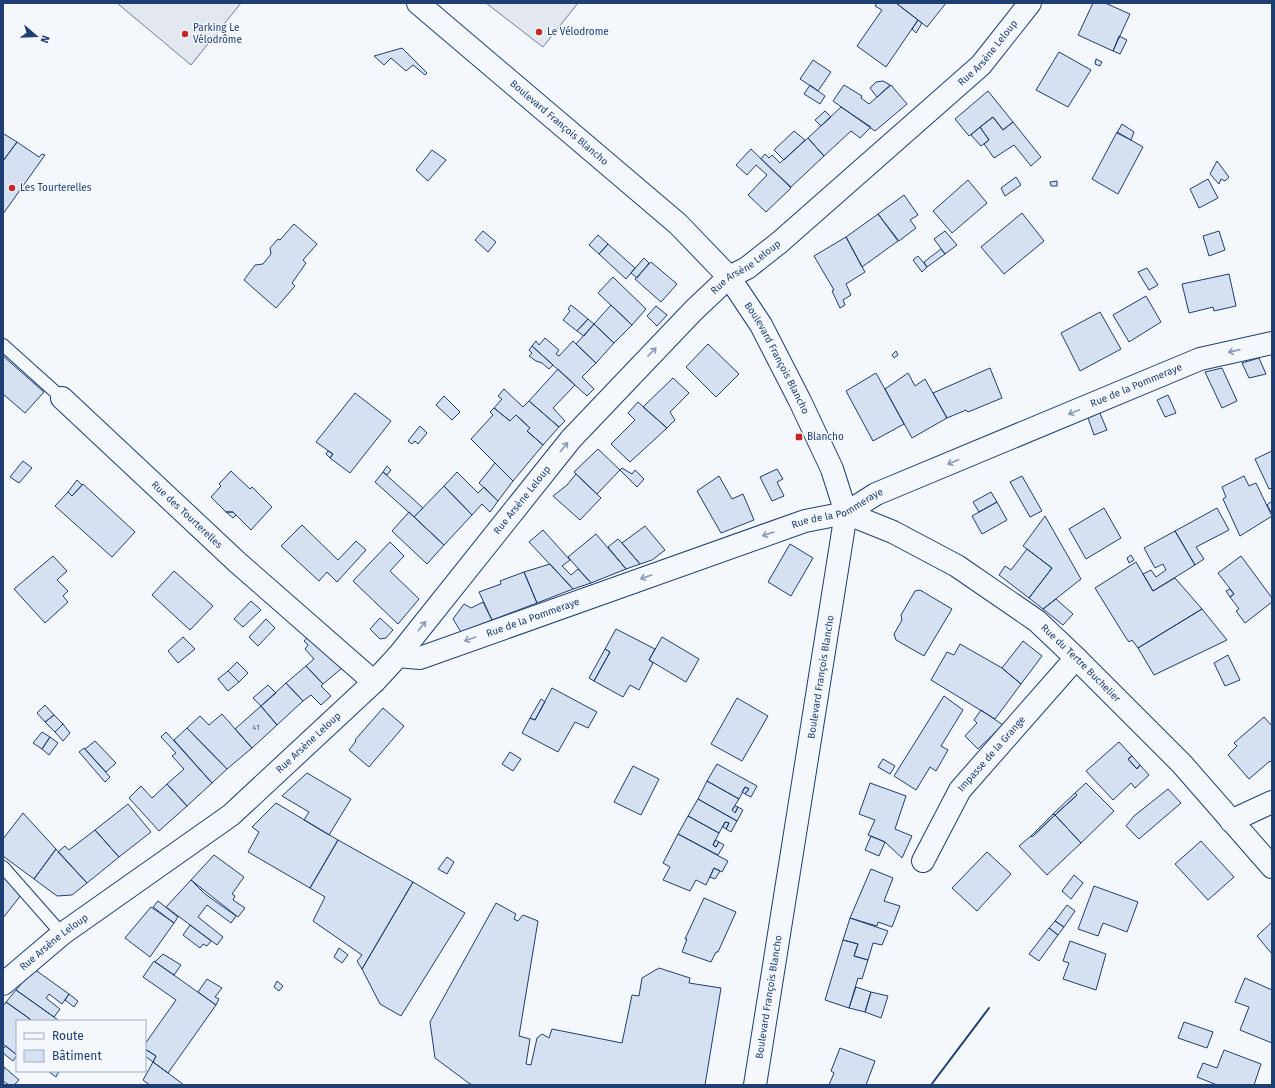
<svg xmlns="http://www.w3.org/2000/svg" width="1275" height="1088" font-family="'Fira Sans',sans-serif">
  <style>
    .parking { fill: #e3e8f0; stroke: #687fa3 }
    .building { fill: #d5e0f0; stroke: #1d3f73 }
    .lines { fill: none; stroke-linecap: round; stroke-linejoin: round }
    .lane-casing { stroke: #1d3f73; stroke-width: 14 }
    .street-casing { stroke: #1d3f73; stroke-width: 24 }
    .secondary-casing { stroke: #1d3f73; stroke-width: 24 }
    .lane { stroke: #f4f7fb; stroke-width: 12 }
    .street { stroke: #f4f7fb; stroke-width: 22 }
    .secondary { stroke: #f4f7fb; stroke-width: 22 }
    .wall { stroke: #1d3f73; stroke-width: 2 }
    .oneway { stroke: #889bb7 }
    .poi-dot { fill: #c62828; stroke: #f4f7fb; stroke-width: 1.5 }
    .labels { text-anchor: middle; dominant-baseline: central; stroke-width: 3; stroke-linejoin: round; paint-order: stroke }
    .number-label { font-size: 8px; fill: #4b6792 }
    .poi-label { font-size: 10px; fill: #1d3f73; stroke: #f4f7fb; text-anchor: start }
    .street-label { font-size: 10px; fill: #1d3f73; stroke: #f4f7fb }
  </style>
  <rect width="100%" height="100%" fill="#f4f7fb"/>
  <path class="parking" d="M117 3H241L191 65Z
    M486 3H578L543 47Z"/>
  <path class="building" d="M877 3H896L918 20 886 67 857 46 882 10 875 6Z
    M896 3H946L927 27Z
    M1093 3H1105L1130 14 1113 51 1078 35Z
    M918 20 922 23 916 33 912 29Z
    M1119 36 1127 40 1120 54 1113 51Z
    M402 48 427 73 425 75 413 65 406 71 391 58 384 65 374 56Z
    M1059 52 1091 70 1068 107 1036 90Z
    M1096 59 1102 62 1100 66 1095 64Z
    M813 60 831 72 818 91 800 79Z
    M883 81 890 85 877 97 870 88 876 82Z
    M810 85 825 96 820 104 804 94Z
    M844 85 862 96 861 98 869 104 891 85 907 104 875 131 833 101Z
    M988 91 1013 122 1003 130 993 117 969 136 955 119Z
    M841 107 871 127 860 138 851 131 824 156 808 138Z
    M825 111 831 117 821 126 815 120Z
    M993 117 1003 130 1013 122 1041 157 1031 166 1014 145 994 158 984 144 989 140 980 127Z
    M1122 124 1134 132 1131 140 1117 133Z
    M980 127 989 140 981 146 971 135Z
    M794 131 805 140 784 160 774 150Z
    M1117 132 1143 147 1118 194 1092 179Z
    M4 134 17 142 3 161V136Z
    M808 138 824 156 791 187 761 159 765 154 769 158 772 155 780 163Z
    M17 142 39 157 42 154 45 155 3 214V161Z
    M751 149 791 188 766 212 748 195 767 175 756 165 747 175 736 165Z
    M432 150 446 160 428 181 416 170Z
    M1217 161 1229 177 1225 181 1221 179 1219 184 1210 174Z
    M1016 177 1021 185 1005 196 1001 188Z
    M1208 179 1218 198 1199 208 1190 189Z
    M968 180 987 203 952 233 933 211Z
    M1057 181V186H1051L1050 182Z
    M904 195 918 215 910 220 916 228 899 241 878 214Z
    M1022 213 1044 241 1004 274 981 247Z
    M878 214 898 241 862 267 846 237Z
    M294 224 317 244 303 260 306 263 292 283 295 286 276 308 244 280 255 265 263 264 271 254 270 248 278 239 280 240Z
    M483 231 496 242 488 252 475 240Z
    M945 231 957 245 945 254 934 239Z
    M1219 231 1225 250 1209 256 1203 236Z
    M598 235 608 244 599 254 589 245Z
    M846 237 865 272 846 284 851 295 843 300 845 305 840 308 832 291 834 290 814 256Z
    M608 244 635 268 626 279 599 254Z
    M941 249 945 254 927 267 924 262Z
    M918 256 927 267 922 272 913 260Z
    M644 258 649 263 637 278 631 273Z
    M651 262 677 284 661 302 635 279Z
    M1147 268 1158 285 1149 290 1138 272Z
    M1229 274 1236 306 1214 311 1213 307 1189 313 1182 284Z
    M613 277 646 309 632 325 598 293Z
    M1146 296 1161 322 1129 342 1113 315Z
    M571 305 588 319 577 331 563 320 570 311 568 309Z
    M611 305 632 325 614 343 594 324Z
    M656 306 667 315 657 326 647 316Z
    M1100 312 1121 349 1080 371 1061 333Z
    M588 319 594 324 584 336 577 331Z
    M594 324 614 343 596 363 576 344Z
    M545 338 559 350 556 354 559 356 573 341 596 363 582 377 594 389 587 396 532 346 536 341 539 345Z
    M708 344 739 374 716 397 686 367Z
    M532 346 553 365 549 369 542 363 536 361 529 356 532 353 529 350Z
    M896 351 898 355 894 358 892 355Z
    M3 356 44 392 25 413 3 394Z
    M1259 358 1266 374 1249 378 1242 363Z
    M990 368 1002 398 968 412 966 410 947 418 933 393Z
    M1222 368 1237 401 1222 408 1205 372Z
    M558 369 575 385 553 408 565 421 559 427 529 401Z
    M876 373 904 424 873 441 846 391Z
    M908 373 915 386 925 379 947 418 912 438 885 389Z
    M673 378 689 393 670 412 675 420 667 428 643 407Z
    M504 389 523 407 529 401 559 427 543 445 527 431 530 428 516 415 510 421 494 408 502 399 498 396Z
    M355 393 391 421 350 473 330 458 333 454 316 442Z
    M1168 395 1176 413 1165 417 1157 400Z
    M444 396 460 412 452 420 436 405Z
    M638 402 667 428 630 462 611 444 635 420 628 413Z
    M494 408 510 421 516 415 530 428 527 431 543 445 513 481 471 439 493 415 490 412Z
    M1099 411 1107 430 1094 435 1087 415Z
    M420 426 427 433 418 444 415 441 412 444 408 441Z
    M598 449 620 470 597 494 574 472Z
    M328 451 333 454 330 458 326 454Z
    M1272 451V488L1269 489 1255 459Z
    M23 461 32 468 19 483 10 477Z
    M495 463 513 481 498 501 479 483Z
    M387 466 391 470 387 475 383 472Z
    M622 468 632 474 635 470 644 479 637 487 620 470Z
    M777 469 783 479 777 482 784 496 772 501 760 477Z
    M231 471 250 489 252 487 272 507 251 530 233 512H226L211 497 221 486 219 484Z
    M383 472 423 508 414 517 375 482Z
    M457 472 478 493 484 487 498 501 490 512 482 504 472 515 444 486Z
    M576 474 601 498 580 520 553 496 567 485Z
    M719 476 732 499 743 494 754 520 721 533 697 491Z
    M1022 476 1042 511 1030 517 1010 482Z
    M1244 476 1249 486 1256 483 1272 516 1240 536 1223 499 1226 497 1222 487Z
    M77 480 82 485 72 496 68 492Z
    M83 484 135 532 112 557 55 506 68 492 72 496Z
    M444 486 472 515 444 545 414 517Z
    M991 492 997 502 979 512 973 502Z
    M1272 501V514L1267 505Z
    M997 502 1007 520 982 534 972 516Z
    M1104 508 1121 538 1086 559 1069 529Z
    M1217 508 1229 530 1196 547 1204 559 1195 565 1175 531Z
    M226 512H233L236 515 233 518Z
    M409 512 444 545 427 564 392 531Z
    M1045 516 1081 579 1043 609 1029 598 1052 568 1023 546Z
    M302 525 338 560 356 541 366 550 337 582 327 572 319 581 281 546Z
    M645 526 665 550 652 560 640 564 622 543Z
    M543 530 570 560 562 566 571 575 578 569 591 583 573 589 529 542Z
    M1175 531 1195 565 1153 591 1143 574 1151 570 1156 577 1166 570 1163 564 1155 568 1144 548Z
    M596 534 626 569 591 583 568 557Z
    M618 539 622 543 640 564 626 569 608 547Z
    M390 542 404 556 390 571 419 599 398 624 353 581Z
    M790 544 813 558 791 596 768 582Z
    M1027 549 1052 568 1029 598 999 575 1005 566 1011 570Z
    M1131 555 1134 560 1129 563 1127 558Z
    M53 556 67 571 57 580 68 591 63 596 68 602 45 623 14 589Z
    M1241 556 1272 598V602L1245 623 1236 611 1239 609 1230 597 1234 594 1218 573Z
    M1136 562 1153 591 1175 578 1202 609 1138 648 1132 640 1129 642 1126 638 1095 588Z
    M550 564 573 589 537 603 524 572Z
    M174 571 213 606 190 630 152 595Z
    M524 572 537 603 492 620 479 592 501 584 500 581Z
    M1230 589 1234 594 1230 597 1226 591Z
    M920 590 952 609 924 656 896 640 894 634 902 620 901 615 915 591Z
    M1056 599 1073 614 1063 625 1043 609Z
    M251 601 261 610 243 627 234 619Z
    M483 602 492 620 461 632 453 619 464 604 471 608Z
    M1202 609 1227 640 1154 675 1138 648Z
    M380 618 393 630 386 638 380 639 370 629Z
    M266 619 275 628 258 646 249 637Z
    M616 629 655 649 649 660 653 663 639 690 630 685 623 697 594 681 610 652 605 649Z
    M183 637 195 649 178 663 168 651Z
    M308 637 342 668 323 684 306 666 314 659 305 649 308 645 304 641Z
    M662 637 699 659 686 682 649 660Z
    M1023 641 1042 656 1021 684 1002 668Z
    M960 644 1002 668 1021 684 995 719 931 680 947 652 954 655Z
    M605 649 610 652 594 681 589 678Z
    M1228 655 1240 680 1225 686 1214 663Z
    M237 662 248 673 239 682 228 671Z
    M306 666 323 684 321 686 331 696 321 705 311 695 303 701 286 683Z
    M228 671 239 682 228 691 218 679Z
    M286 683 303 701 277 725 261 706Z
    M268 685 276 693 261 706 253 698Z
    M552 688 597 712 588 728 575 722 558 752 522 733 530 718 535 720Z
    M944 696 963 710 941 746 948 750 936 771 930 767 916 790 894 776Z
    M737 698 768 716 742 761 711 744Z
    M541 699 545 702 535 720 530 718Z
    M45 705 54 715 45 722 37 713Z
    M261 706 277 725 252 748 235 729Z
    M383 708 404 726 369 767 349 750 356 741 355 740Z
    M981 710 1003 725 978 749 965 736 977 723 974 720Z
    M222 714 252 748 227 769 187 728 200 716 209 725Z
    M54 715 63 724 55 732 45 722Z
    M1264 717 1272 726V763L1270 761 1249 779 1228 755 1237 746 1234 743Z
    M63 724 70 733 63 741 55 732Z
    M187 728 227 769 212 783 174 740Z
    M42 732 50 737 42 749 33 743Z
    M166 732 212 783 187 806 167 784 184 769 172 756 176 753 161 737Z
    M50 737 58 743 49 755 42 749Z
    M95 741 116 763 106 772 85 749Z
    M1119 742 1132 756 1128 759 1137 769 1140 765 1149 775 1135 788 1131 783 1113 800 1086 771Z
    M84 748 110 777 105 782 79 752Z
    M510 752 521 759 513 771 502 764Z
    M1132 756 1140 765 1137 769 1128 759Z
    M883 759 895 766 890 774 878 767Z
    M717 764 757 786 751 797 745 794 749 789 745 787 739 799 707 781Z
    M633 766 659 779 641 815 614 802Z
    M307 773 351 799 329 835 304 820 309 812 282 796Z
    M707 781 739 799 732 810 735 813 738 807 743 810 737 821 698 799Z
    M870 783 906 796 895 829 912 836 902 858 885 842 868 835 875 820 859 814Z
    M1086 783 1114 811 1081 843 1055 815 1077 795 1075 793Z
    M167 784 187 806 159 831 129 798 141 786 152 798Z
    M745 787 749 789 745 794 742 792Z
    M1168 789 1181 803 1139 839 1126 826 1134 816Z
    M1075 793 1077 795 1055 815 1053 814Z
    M698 799 737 821 731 832 726 829 729 823 725 822 719 833 688 816Z
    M276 803 338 840 310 888 248 852 259 832 252 827Z
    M128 804 151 832 119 857 95 830Z
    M735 806 738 807 735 813 732 810Z
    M23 813 56 849 34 879 3 856V839Z
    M1053 814 1055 815 1032 837 1031 836Z
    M1055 815 1081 843 1047 875 1019 846 1031 836 1032 837Z
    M688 816 719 833 713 845 716 847 719 842 724 845 718 855 678 834Z
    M725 822 729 823 726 829 723 827Z
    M95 830 119 857 87 883 58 852 65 846 69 850Z
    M678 834 728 861 722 872 714 868 706 885 696 880 690 891 663 880 670 867 663 863Z
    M871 836 885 842 879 856 865 850Z
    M338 840 413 882 362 969 357 961 362 955 313 921 325 897 310 888Z
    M715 840 719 842 716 847 713 845Z
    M1201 841 1234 877 1208 900 1175 864Z
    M56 849 87 883 72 895 57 896 34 879Z
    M987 852 1011 874 977 911 952 888Z
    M214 855 244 877 232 894 235 896 233 900 245 908 238 917 191 880Z
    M447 857 454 862 447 874 438 869Z
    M714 868 720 871 715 879 710 877Z
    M871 869 893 878 884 901 900 906 892 927 878 922 877 926 850 918Z
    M1074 875 1083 883 1071 899 1062 891Z
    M3 877 21 895 3 918Z
    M191 880 205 894 236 916 231 923 207 905 198 917 223 937 217 945 166 907Z
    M413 882 465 913 401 1016 380 1004 362 969Z
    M1094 886 1138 902 1127 932 1103 923 1098 936 1078 929Z
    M704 898 736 912 718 952H716L711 962 682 952 687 939H685Z
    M158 901 178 917 174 923 153 907Z
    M496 903 516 914 514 919 518 921 523 915 538 921 519 1036 530 1039 526 1064 531 1065 537 1038 542 1034 549 1038 552 1029 622 1043 632 995 639 996 642 978 659 968 690 978 689 983 721 988 705 1085H475L470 1084 435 1058 430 1022Z
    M1067 905 1075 911 1064 927 1055 921Z
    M151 907 174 923 150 957 125 938Z
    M850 918 888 931 882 945 873 943 868 960 854 956 858 944 843 940Z
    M1055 921 1064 927 1058 935 1049 928Z
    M1272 922V954L1257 936Z
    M190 925 211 941 207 946 203 944 200 948 183 935Z
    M1049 928 1058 935 1039 961 1029 954Z
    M843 940 858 944 854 956 868 960 862 979 858 978 849 1008 825 1000Z
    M1070 941 1106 954 1096 990 1063 979 1069 963 1063 961Z
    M339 948 348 955 342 963 334 957Z
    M163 954 181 965 174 975 155 962Z
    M154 961 216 1005 168 1073 153 1062 156 1056 145 1049V1044L176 1000 143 977Z
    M34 969 69 994 62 1004 49 994 46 998 60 1009 54 1017 16 990Z
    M1245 978 1272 990V1043L1240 1030 1249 1007 1235 1002Z
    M207 979 222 988 215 997 219 999 216 1005 198 992Z
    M277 981 283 986 279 991 274 987Z
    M856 987 871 992 865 1012 849 1008Z
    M16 990 54 1017 59 1021H29L30 1019 6 1002Z
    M871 992 888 996 881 1018 865 1012Z
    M69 994 78 1001 74 1007 65 1000Z
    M6 1002 30 1019 29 1021H17V1055L3 1044V1006Z
    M1184 1022 1213 1032 1207 1048 1178 1038Z
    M6 1046 17 1055 13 1061 3 1053V1049Z
    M840 1048 875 1061 866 1085H829L834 1073 831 1071Z
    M145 1049 156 1056 153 1062 145 1056Z
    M1224 1050 1261 1064 1254 1085H1217L1197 1077 1203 1063 1217 1068Z
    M153 1062 168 1073 184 1085H150L143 1080Z
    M4 1067 19 1080 14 1085H9L3 1081Z
    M48 1071H59L56 1077Z"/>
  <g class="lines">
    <defs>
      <path id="lane" d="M3 345 62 398
        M3 867 62 934"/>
      <g id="street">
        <path id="s1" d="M62 398 237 562 374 682"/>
        <path id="s2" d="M846 513 893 532 957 566 1037 621 1076 658 1182 764 1272 867"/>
        <path id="s3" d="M398 656 420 658 805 521 846 513 876 494 1200 359 1272 343"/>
        <path d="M1231 821 1272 802"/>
        <path id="s4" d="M923 861 960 790 1076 658"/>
        <path id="s5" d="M3 984 62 934 231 815 374 682 398 656 571 439 694 310 729 277 747 268 780 242 981 65 1030 3"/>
      </g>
      <g id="secondary">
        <path id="s6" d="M418 3 678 224 729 277 761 325 800 401 832 469 846 513 755 1085"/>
      </g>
    </defs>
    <use href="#lane" class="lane-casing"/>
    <use href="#street" class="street-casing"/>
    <use href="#secondary" class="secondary-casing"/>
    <use href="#lane" class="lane"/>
    <use href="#street" class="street"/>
    <use href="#secondary" class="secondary"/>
    <path class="wall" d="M931 1085 989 1008"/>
  </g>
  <defs><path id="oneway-shaft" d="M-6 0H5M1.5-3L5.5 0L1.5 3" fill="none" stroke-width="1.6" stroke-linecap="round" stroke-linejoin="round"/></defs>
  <g class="oneway">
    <use href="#oneway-shaft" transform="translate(1234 351) rotate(167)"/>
    <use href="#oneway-shaft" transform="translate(652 352) rotate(-46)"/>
    <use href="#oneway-shaft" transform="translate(1074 412) rotate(157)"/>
    <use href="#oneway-shaft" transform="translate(564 447) rotate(-51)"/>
    <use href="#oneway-shaft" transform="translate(953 462) rotate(157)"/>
    <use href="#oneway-shaft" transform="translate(768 534) rotate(161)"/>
    <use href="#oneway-shaft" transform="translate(646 577) rotate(161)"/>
    <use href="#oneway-shaft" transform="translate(422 626) rotate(-52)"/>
    <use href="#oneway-shaft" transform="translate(470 639) rotate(160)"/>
  </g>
  <g class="poi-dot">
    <circle cx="539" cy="32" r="4"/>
    <circle cx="185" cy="34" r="4"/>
    <circle cx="12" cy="188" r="4"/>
    <rect x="795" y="433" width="8" height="8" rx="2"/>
  </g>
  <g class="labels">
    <g class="number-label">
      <text x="256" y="727">41</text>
    </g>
    <g class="poi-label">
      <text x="193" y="28">Parking Le<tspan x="193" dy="12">Vélodrôme</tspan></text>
      <text x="547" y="32">Le Vélodrome</text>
      <text x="20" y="188">Les Tourterelles</text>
      <text x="807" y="437">Blancho</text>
    </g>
    <g class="street-label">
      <text stroke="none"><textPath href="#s5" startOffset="1362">Rue Arsène Leloup</textPath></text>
      <text stroke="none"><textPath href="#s6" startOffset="185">Boulevard François Blancho</textPath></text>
      <text stroke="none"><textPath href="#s5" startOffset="1038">Rue Arsène Leloup</textPath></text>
      <text stroke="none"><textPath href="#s6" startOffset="509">Boulevard François Blancho</textPath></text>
      <text stroke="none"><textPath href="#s3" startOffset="790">Rue de la Pommeraye</textPath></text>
      <text stroke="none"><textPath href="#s5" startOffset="714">Rue Arsène Leloup</textPath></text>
      <text stroke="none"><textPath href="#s3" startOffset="466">Rue de la Pommeraye</textPath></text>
      <text stroke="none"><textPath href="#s1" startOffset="171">Rue des Tourterelles</textPath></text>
      <text stroke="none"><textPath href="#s3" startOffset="142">Rue de la Pommeraye</textPath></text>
      <text stroke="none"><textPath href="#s2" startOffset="281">Rue du Tertre Buchelier</textPath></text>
      <text transform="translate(821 677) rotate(-81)">Boulevard François Blancho</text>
      <text stroke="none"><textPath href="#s5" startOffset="390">Rue Arsène Leloup</textPath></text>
      <text stroke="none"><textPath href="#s4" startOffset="128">Impasse de la Grange</textPath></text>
      <text stroke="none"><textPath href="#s5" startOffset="66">Rue Arsène Leloup</textPath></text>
      <text transform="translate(769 997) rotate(-81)">Boulevard François Blancho</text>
    </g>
  </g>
  <rect width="1275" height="1088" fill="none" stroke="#1d3f73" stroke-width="8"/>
  <rect x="16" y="1020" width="130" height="52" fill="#f4f7fb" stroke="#9eadc5"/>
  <rect x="24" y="1033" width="20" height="6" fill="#f4f7fb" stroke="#9eadc5"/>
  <text x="52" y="1040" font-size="12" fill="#1d3f73">Route</text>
  <rect x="24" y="1050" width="20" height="12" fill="#d5e0f0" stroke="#9eadc5"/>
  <text x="52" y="1060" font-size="12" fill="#1d3f73">Bâtiment</text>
  <g transform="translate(36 36) rotate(109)" stroke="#f4f7fb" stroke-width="3" paint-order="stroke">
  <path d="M0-3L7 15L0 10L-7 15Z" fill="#1d3f73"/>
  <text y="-6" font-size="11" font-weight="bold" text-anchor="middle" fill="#1d3f73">N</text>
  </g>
</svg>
